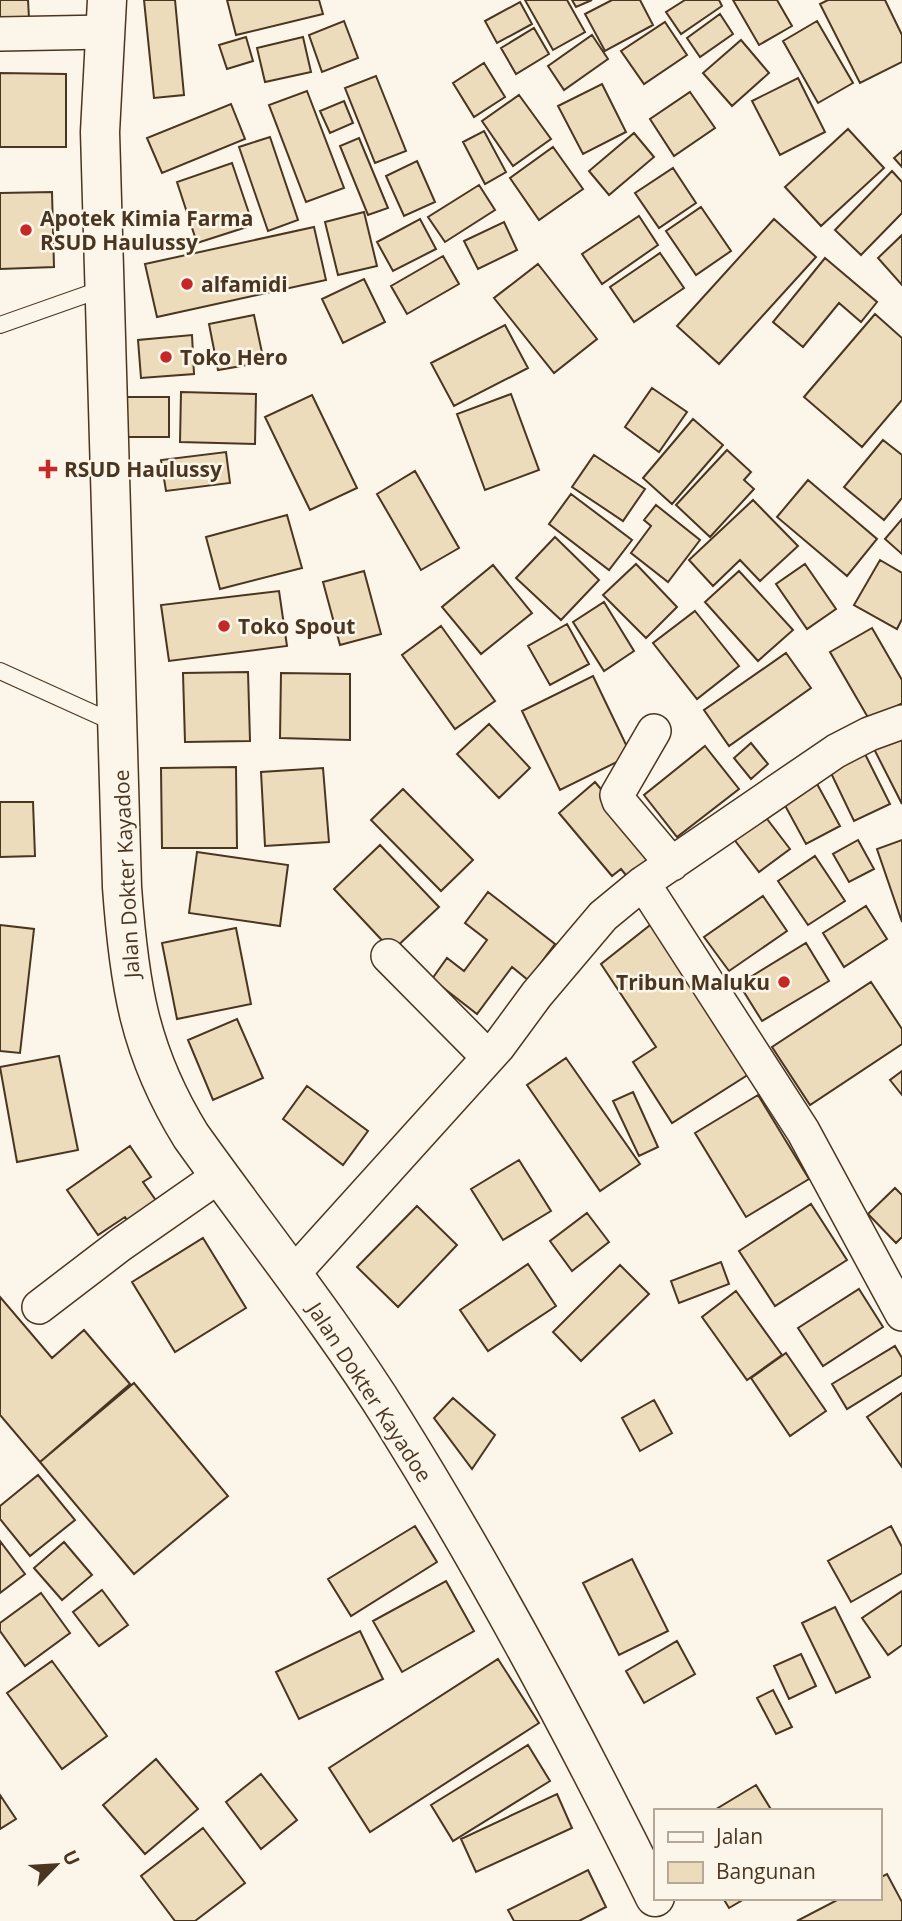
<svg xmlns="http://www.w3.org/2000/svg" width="902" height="1921" font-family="'Open Sans',sans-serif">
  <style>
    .building { fill: #ecdcbc; stroke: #4a3520; stroke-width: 2 }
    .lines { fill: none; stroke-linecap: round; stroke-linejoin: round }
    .lane-casing { stroke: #4a3520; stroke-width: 18 }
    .street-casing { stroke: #4a3520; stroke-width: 36 }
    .secondary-casing { stroke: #4a3520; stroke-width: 41 }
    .lane { stroke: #fbf6e9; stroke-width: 16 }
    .street { stroke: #fbf6e9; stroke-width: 33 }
    .secondary { stroke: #fbf6e9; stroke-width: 38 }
    .poi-dot { fill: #c62828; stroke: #fbf6e9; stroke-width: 2.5 }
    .labels { text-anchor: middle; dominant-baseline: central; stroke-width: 5; stroke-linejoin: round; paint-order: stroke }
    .poi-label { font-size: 21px; font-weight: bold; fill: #4a3520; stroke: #fbf6e9; text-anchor: start }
    .street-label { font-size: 21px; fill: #4a3520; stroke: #fbf6e9 }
  </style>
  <rect width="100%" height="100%" fill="#fbf6e9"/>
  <path class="building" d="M0 0H28L29 18 0 20Z
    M144 0H175L184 95 154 98Z
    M227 0H319L323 14 236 35Z
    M525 0H567L585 32 553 50Z
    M572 0H592L576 7Z
    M612 0H640L653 25 605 51 585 14Z
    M685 0H719L722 6 681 34 666 12Z
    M733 0H777L792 26 759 45Z
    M828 0H885L902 35V62L860 83 820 4Z
    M520 2 532 24 497 43 485 21Z
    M720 14 733 34 700 57 687 38Z
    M344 21 358 58 322 72 309 35Z
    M817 21 853 83 818 103 783 41Z
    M665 22 687 55 644 84 621 51Z
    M534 28 549 54 516 74 501 48Z
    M592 35 608 59 564 90 548 66Z
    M246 37 253 61 227 69 219 45Z
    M303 37 311 72 265 82 257 48Z
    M741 40 769 73 732 106 703 73Z
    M484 63 505 97 474 117 453 83Z
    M0 73 66 74V147H0Z
    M376 76 406 151 375 163 345 88Z
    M798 78 825 132 780 155 752 101Z
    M602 84 626 132 583 154 558 106Z
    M307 91 344 188 306 202 269 105Z
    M690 92 715 128 674 156 650 119Z
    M519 95 551 139 513 166 482 121Z
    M344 101 353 123 330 133 320 111Z
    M231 104 245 139 162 173 147 138Z
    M848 129 884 168 821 226 785 187Z
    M484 131 506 172 485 184 463 142Z
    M634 133 654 157 609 195 589 171Z
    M270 137 298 220 268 231 239 147Z
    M359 138 388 208 368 215 340 146Z
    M553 147 583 189 539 220 510 178Z
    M902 151V167L894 158Z
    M417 161 435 202 404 216 386 176Z
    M232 163 253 225 197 243 177 182Z
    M673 168 696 203 659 228 635 193Z
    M892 171 902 182V213L861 255 835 230Z
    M479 185 495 210 445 242 428 217Z
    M52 192 54 267 0 269V193Z
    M701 207 731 251 696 275 666 231Z
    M364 212 377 266 338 275 325 222Z
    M639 216 658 245 602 284 582 254Z
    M420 219 436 249 393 271 377 242Z
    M774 219 816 257 719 364 677 326Z
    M504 222 517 250 478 269 464 241Z
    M314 227 326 280 157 317 145 264Z
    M902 235V285L878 258Z
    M660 253 684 288 634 322 610 287Z
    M443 256 459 284 407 314 391 286Z
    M825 258 877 302 861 322 839 303 803 347 773 322Z
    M538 264 597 339 554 373 494 298Z
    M364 279 385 322 343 343 322 299Z
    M875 314 902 338V400L862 447 804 397Z
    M254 315 264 362 218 370 209 324Z
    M505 325 528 368 454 406 431 363Z
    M192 335 194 374 141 378 138 340Z
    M652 388 687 412 659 452 625 427Z
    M181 392 256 394 255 444 180 442Z
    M511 394 539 470 485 490 457 414Z
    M312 395 357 488 310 510 265 417Z
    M126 397H169V437H127Z
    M693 419 723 445 672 504 643 478Z
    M883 440 902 455V498L884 520 844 487Z
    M727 450 751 472 744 480 754 489 710 537 676 505Z
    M226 452 230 483 166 491 161 460Z
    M594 455 645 489 623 521 572 487Z
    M415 471 459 548 421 570 377 494Z
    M808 480 877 539 847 576 777 517Z
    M571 494 632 540 609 570 549 524Z
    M753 500 798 546 760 581 740 560 713 586 689 560Z
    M656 505 700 540 668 582 631 553 651 526 644 520Z
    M287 515 302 568 220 589 206 537Z
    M902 519V554L885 539Z
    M555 537 599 580 561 620 516 578Z
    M880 560 902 573V619L897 629 854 605Z
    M636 564 677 607 646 638 603 595Z
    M805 564 836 609 807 629 776 584Z
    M493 565 532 613 481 654 442 607Z
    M364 571 381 634 340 645 323 582Z
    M739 571 793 630 758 661 705 602Z
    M279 591 287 646 169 661 161 605Z
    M604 602 634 651 604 671 573 622Z
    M695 611 739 666 697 699 653 643Z
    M567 624 589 664 550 685 528 646Z
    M441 626 495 701 455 729 402 655Z
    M872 628 902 680V703L870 721 830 652Z
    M786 653 811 688 729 746 704 710Z
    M248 672 250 741 185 742 183 673Z
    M281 673 350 674V740L280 738Z
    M593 676 631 755 560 790 522 711Z
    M489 724 530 768 499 798 457 754Z
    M902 732V804L873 747Z
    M751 743 768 764 751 779 734 758Z
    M705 746 739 789 677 837 644 795Z
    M865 754 890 804 854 821 830 771Z
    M236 767 237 848H162L161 768Z
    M323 768 329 842 265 846 261 772Z
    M595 782 662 862 634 885 621 869 612 876 559 813Z
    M816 782 840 826 806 844 782 800Z
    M403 789 473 860 441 891 371 820Z
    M0 802H33L35 856 0 857Z
    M764 815 790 849 759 872 733 838Z
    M858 840 874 869 849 882 833 854Z
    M902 840V922L877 849Z
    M380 845 439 907 392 951 334 889Z
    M197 852 288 865 280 926 189 913Z
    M815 856 845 901 808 925 778 881Z
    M488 892 555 944 528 980 512 967 477 1014 432 979 447 958 464 971 487 940 465 923Z
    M763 896 787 931 729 971 704 937Z
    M866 906 887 939 844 967 823 933Z
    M654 922 757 1069 672 1123 633 1062 656 1047 601 964Z
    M0 925 34 929 20 1053 0 1051Z
    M236 928 251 1004 177 1019 162 943Z
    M806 943 829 981 762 1021 739 984Z
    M871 982 902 1029V1044L810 1105 772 1047Z
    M237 1019 263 1078 213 1100 188 1040Z
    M59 1056 78 1150 17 1162 0 1067Z
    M566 1058 640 1164 600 1191 527 1085Z
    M902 1071V1095L890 1080Z
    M307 1086 368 1131 343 1165 283 1119Z
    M633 1092 658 1147 639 1156 613 1101Z
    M758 1095 809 1179 746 1217 695 1133Z
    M130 1146 151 1177 143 1182 162 1209 133 1228 125 1217 98 1235 67 1190Z
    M519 1160 551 1211 503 1240 471 1189Z
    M895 1188 902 1195V1237L896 1243 868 1214Z
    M811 1204 847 1260 775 1306 739 1251Z
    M417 1206 457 1245 398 1307 357 1267Z
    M587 1213 609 1242 572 1271 550 1241Z
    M203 1238 246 1308 175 1352 132 1282Z
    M721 1262 729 1284 679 1303 671 1281Z
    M528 1264 556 1306 488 1351 460 1310Z
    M620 1265 649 1294 581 1361 553 1332Z
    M859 1289 883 1327 823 1366 798 1328Z
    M736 1291 782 1355 747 1380 702 1317Z
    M0 1297 52 1358 84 1330 130 1384 40 1462 0 1415Z
    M895 1346 902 1358V1375L847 1409 832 1384Z
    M786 1353 826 1411 790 1436 751 1378Z
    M134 1383 228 1496 134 1574 40 1462Z
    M902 1393V1467L867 1417Z
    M453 1398 495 1435 472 1469 434 1418Z
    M654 1400 672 1433 640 1451 622 1418Z
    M38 1475 75 1520 30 1556 0 1519V1506Z
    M415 1526 437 1562 351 1616 328 1579Z
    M891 1526 902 1547V1573L851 1602 828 1561Z
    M0 1541 25 1574 0 1593Z
    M64 1542 92 1575 62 1600 34 1568Z
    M632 1559 668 1631 619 1655 583 1583Z
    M446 1581 474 1631 402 1672 373 1621Z
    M102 1590 128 1625 99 1646 73 1612Z
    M902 1591V1645L888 1655 862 1618Z
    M41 1593 70 1633 25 1666 0 1631V1623Z
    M835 1607 870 1677 836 1693 802 1623Z
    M360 1631 383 1679 299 1719 276 1672Z
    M677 1641 695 1674 644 1703 626 1671Z
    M801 1654 816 1686 789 1699 774 1666Z
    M498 1659 539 1723 370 1832 329 1768Z
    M52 1661 107 1736 62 1769 7 1693Z
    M773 1690 792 1727 776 1734 757 1698Z
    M528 1745 550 1781 453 1841 431 1805Z
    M156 1759 198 1809 145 1854 103 1805Z
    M261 1774 297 1820 261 1849 226 1802Z
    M756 1785 772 1811H713Z
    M557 1794 572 1828 476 1872 461 1839Z
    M0 1795 16 1819 0 1829Z
    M203 1828 245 1883 195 1921H175L141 1876Z
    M588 1870 606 1907 579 1921H514L508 1910Z
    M887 1874 902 1902V1921H797L841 1898H879V1878Z
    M723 1898H746L729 1908Z"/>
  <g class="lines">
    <defs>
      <path id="lane" d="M0 325 102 289
        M0 671 117 724"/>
      <path id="street" d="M0 34 106 32
        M654 731 617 795 619 801 672 864
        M643 883 803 1131 902 1314
        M388 956 488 1057
        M292 1275 498 1047 537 994 603 916 643 883 836 751 869 734 902 722
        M39 1307 120 1245 219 1176"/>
      <path id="secondary" d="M107 0 100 132 122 887C129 984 139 1052 191 1136 258 1230 332 1322 393 1420 489 1574 575 1735 655 1897"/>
    </defs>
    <use href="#lane" class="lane-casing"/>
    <use href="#street" class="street-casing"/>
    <use href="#secondary" class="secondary-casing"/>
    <use href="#lane" class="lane"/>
    <use href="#street" class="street"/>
    <use href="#secondary" class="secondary"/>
  </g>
  <g class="poi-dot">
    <circle cx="26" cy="230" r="7"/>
    <circle cx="187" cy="284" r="7"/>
    <circle cx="166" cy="357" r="7"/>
    <path d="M44.5 458.5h7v7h7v7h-7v7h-7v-7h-7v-7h7z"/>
    <circle cx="224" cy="626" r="7"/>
    <circle cx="784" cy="982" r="7"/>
  </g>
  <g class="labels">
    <g class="poi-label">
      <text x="40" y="218">Apotek Kimia Farma<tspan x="40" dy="24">RSUD Haulussy</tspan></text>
      <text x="201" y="284">alfamidi</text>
      <text x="180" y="357">Toko Hero</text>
      <text x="64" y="469">RSUD Haulussy</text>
      <text x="238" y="626">Toko Spout</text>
      <text x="770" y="982" text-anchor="end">Tribun Maluku</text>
    </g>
    <g class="street-label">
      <text transform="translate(126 874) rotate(-93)">Jalan Dokter Kayadoe</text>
      <text transform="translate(370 1392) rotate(57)">Jalan Dokter Kayadoe</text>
    </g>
  </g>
  <rect x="654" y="1809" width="228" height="91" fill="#fbf6e9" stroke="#b4a999" stroke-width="2"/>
  <rect x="668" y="1832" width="35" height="10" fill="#fbf6e9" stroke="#b4a999" stroke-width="2"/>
  <text x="716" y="1844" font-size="21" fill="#4a3520">Jalan</text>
  <rect x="668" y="1862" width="35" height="21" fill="#ecdcbc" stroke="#b4a999" stroke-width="2"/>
  <text x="716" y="1879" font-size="21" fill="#4a3520">Bangunan</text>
  <g transform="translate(56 1865) rotate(65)" stroke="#fbf6e9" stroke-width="5" paint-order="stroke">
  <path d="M0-5L12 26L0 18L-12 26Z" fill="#4a3520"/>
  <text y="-10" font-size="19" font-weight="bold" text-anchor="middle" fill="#4a3520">U</text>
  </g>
</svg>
